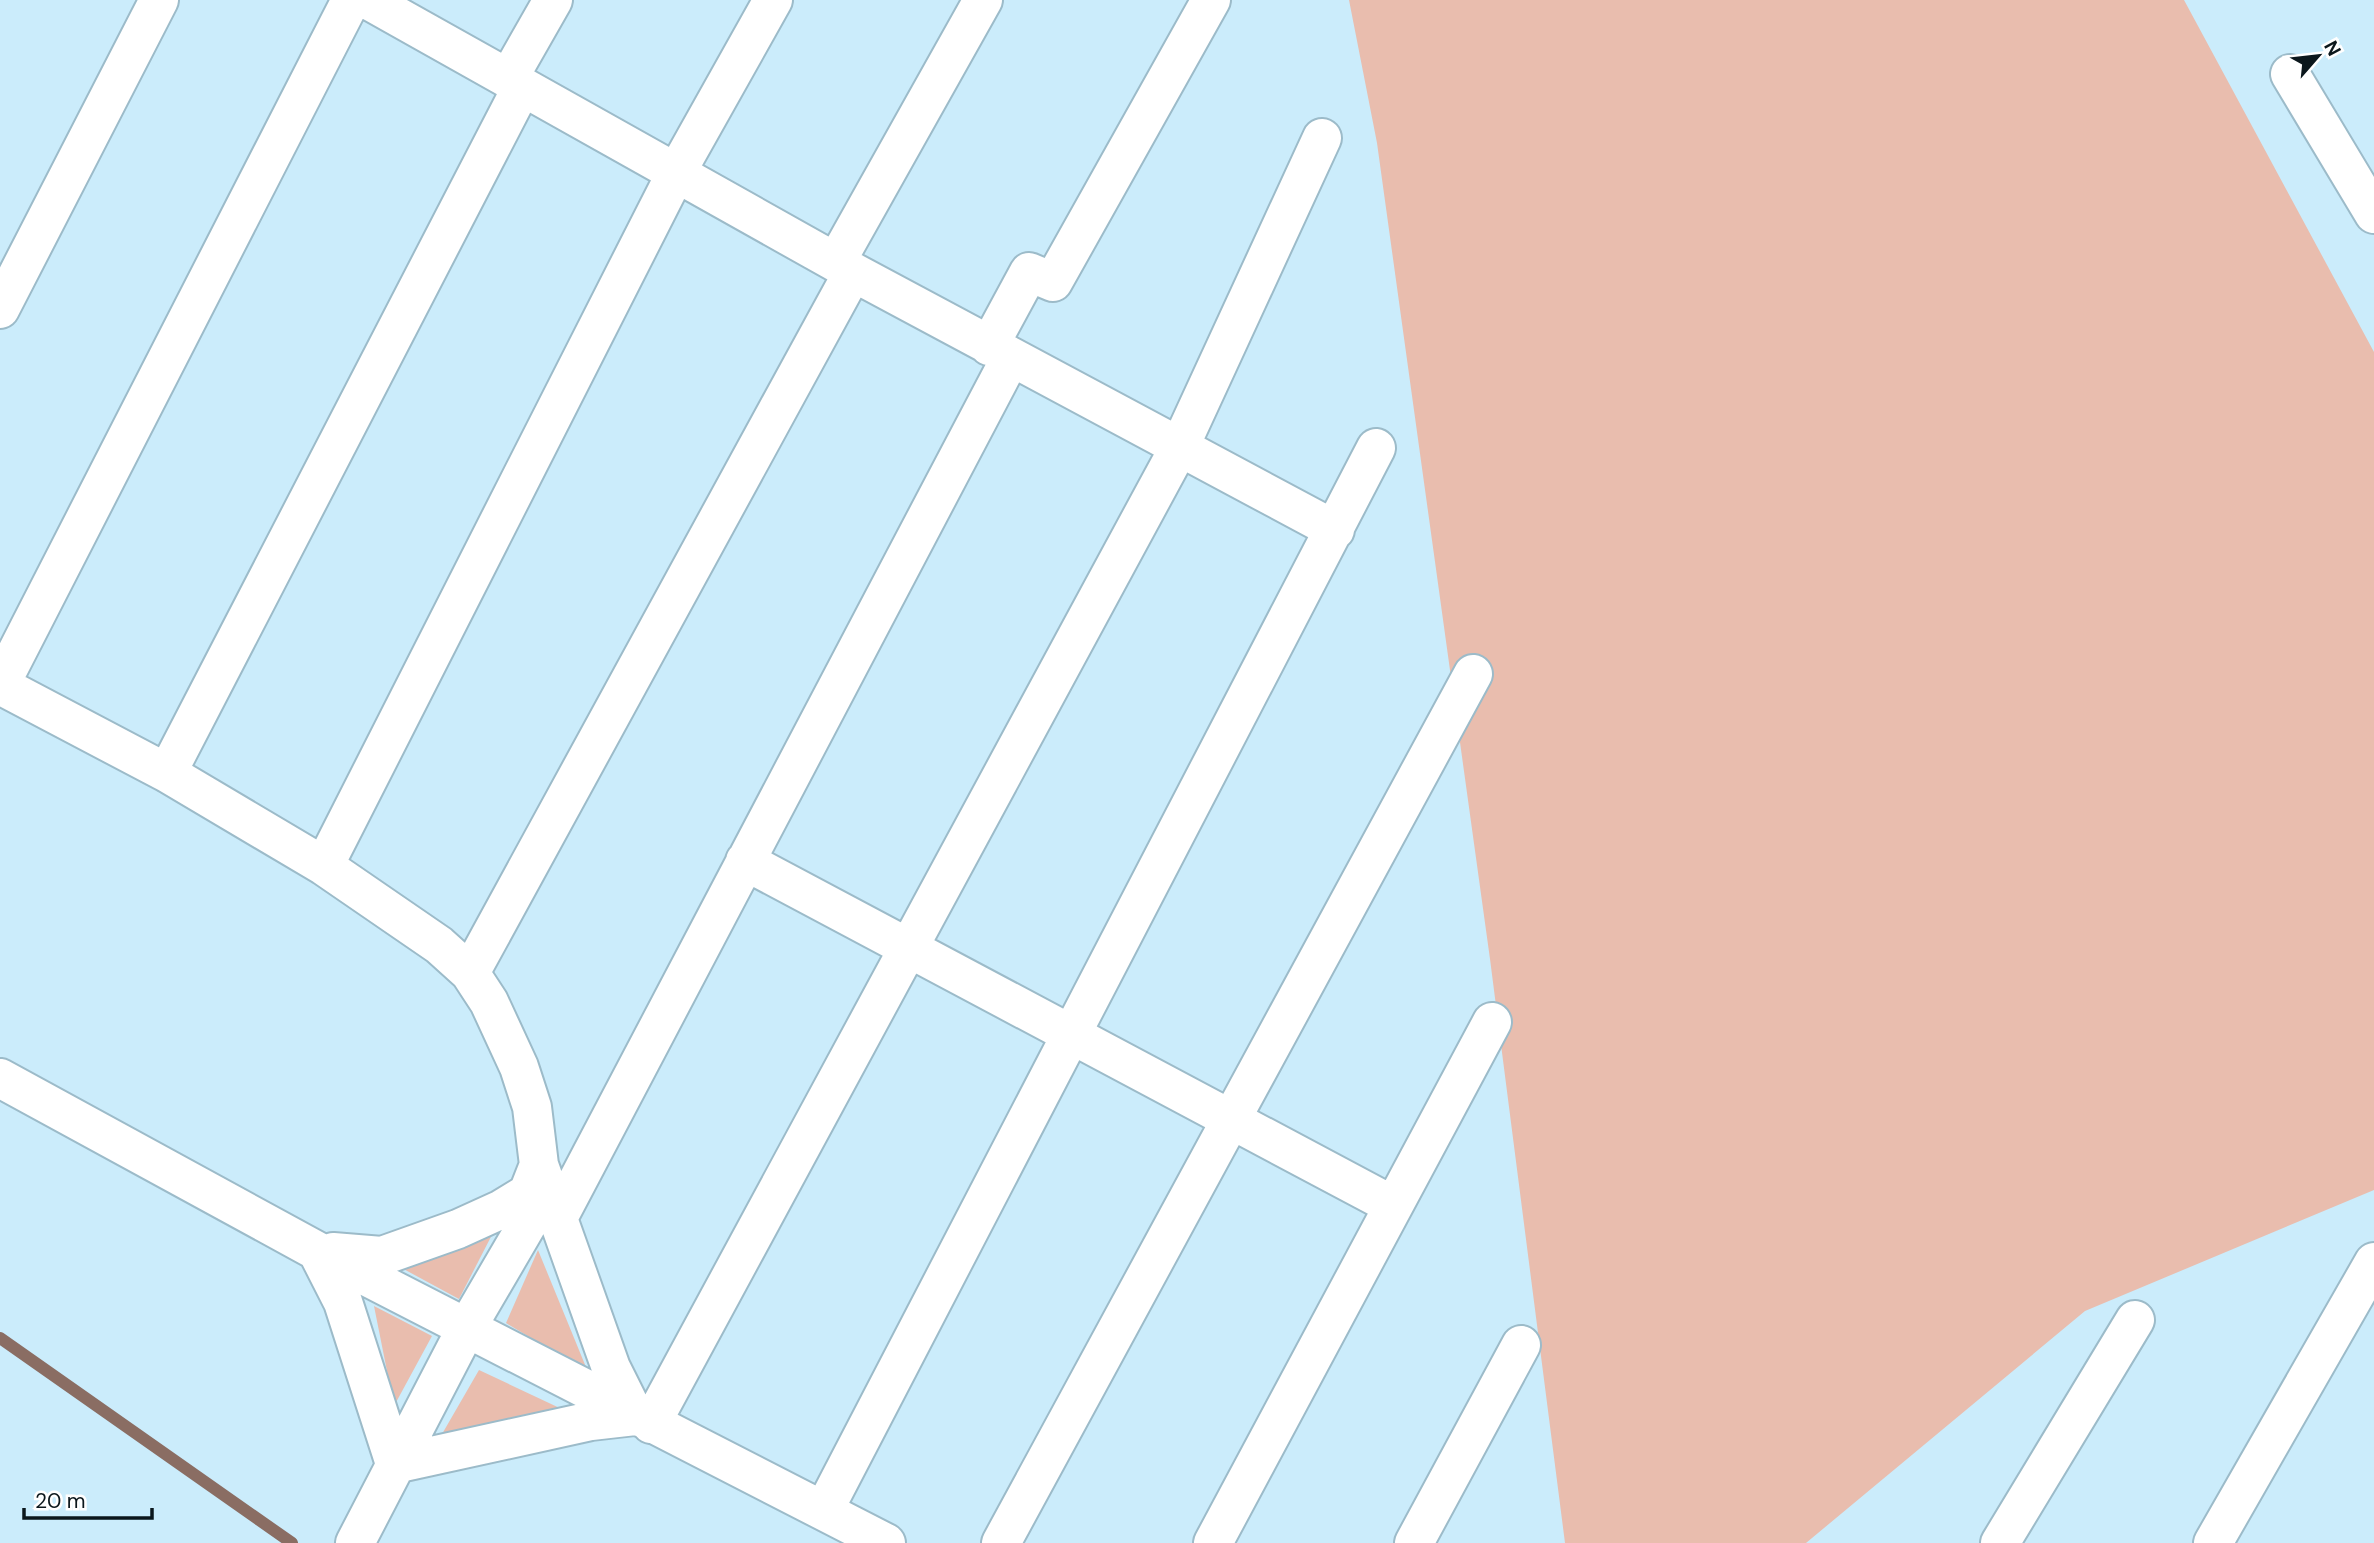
<svg xmlns="http://www.w3.org/2000/svg" width="2374" height="1543" font-family="'DM Sans',sans-serif">
  <style>
    .green { fill: #e9bdae }
    .lines { fill: none; stroke-linecap: round; stroke-linejoin: round }
    .stream { stroke: #8a6d63; stroke-width: 12 }
    .minor-casing { stroke: #9cbbc9; stroke-width: 42 }
    .minor { stroke: #fff; stroke-width: 38 }
  </style>
  <rect width="100%" height="100%" fill="#cbecfb"/>
  <path class="green" d="M1349 0H2184L2374 352V1190L2085 1311 1806 1543H1565L1490 959 1377 143Z
    M496 1227 459 1299 398 1266Z
    M538 1250 588 1372 506 1323Z
    M374 1306 432 1336 394 1406Z
    M479 1370 566 1411 438 1441Z"/>
  <g class="lines">
    <path class="stream" d="M0 1338 292 1543"/>
    <defs>
      <path id="minor" d="M351 0 0 685 167 773 324 866 439 945 470 973 489 1002 519 1067 532 1107 539 1165 611 1368 635 1416 591 1421 395 1464
        M368 0 853 272 1335 530
        M2290 74 2374 214
        M508 79 553 0
        M836 262 983 0
        M0 309 159 0
        M989 346 1029 272 1053 282 1211 0
        M167 773 522 87
        M745 861 1392 1205
        M324 866 676 173 773 0
        M470 973 853 272
        M0 1078 317 1251 886 1543
        M558 1218 1011 357
        M317 1251 343 1302 395 1464
        M333 1252 382 1256 458 1229 502 1209 528 1193 537 1170
        M651 1424 1180 446 1322 138
        M824 1510 1376 448
        M355 1543 466 1329 532 1216 539 1167
        M1001 1543 1473 674
        M1213 1543 1492 1022
        M1414 1543 1521 1345
        M2000 1543 2135 1320
        M2213 1543 2374 1262"/>
    </defs>
    <use href="#minor" class="minor-casing"/>
    <use href="#minor" class="minor"/>
  </g>
  <g transform="translate(2318 56) rotate(62)" stroke="#ffffff" stroke-width="5" paint-order="stroke">
  <path d="M0-5L12 26L0 18L-12 26Z" fill="#0b171c"/>
  <text y="-10" font-size="19" font-weight="bold" text-anchor="middle" fill="#0b171c">N</text>
  </g>
  <path d="M24 1508v10h128v-10" fill="none" stroke="#0b171c" stroke-width="3.5"/>
  <text x="35" y="1508" font-size="21" fill="#0b171c" stroke="#ffffff" stroke-width="5" paint-order="stroke">20 m</text>
</svg>
